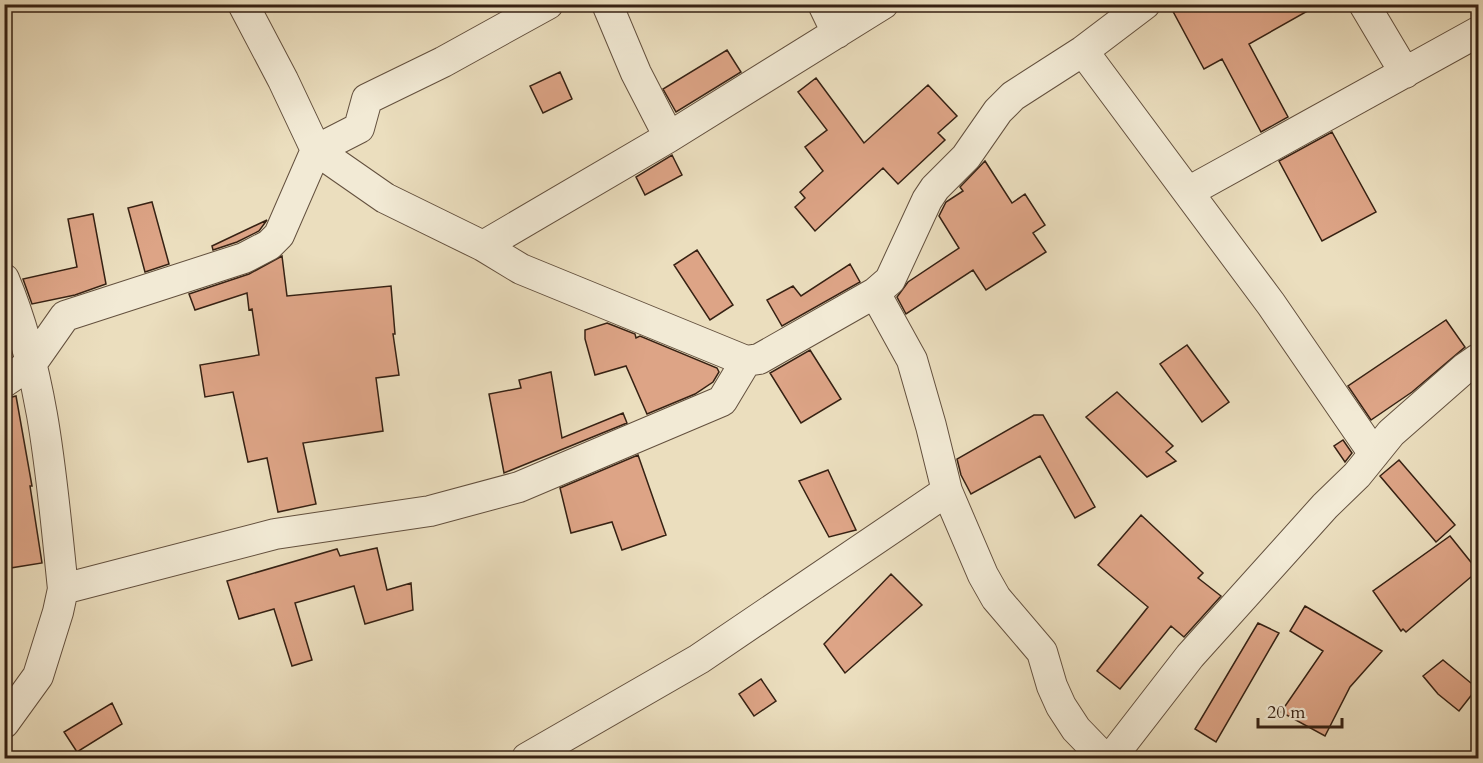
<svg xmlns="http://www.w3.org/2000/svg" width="1483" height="763" font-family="Cardo,serif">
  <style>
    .building { fill: #dda486; stroke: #362113; stroke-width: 1.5 }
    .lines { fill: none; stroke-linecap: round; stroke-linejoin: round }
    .street-casing { stroke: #63503e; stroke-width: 32 }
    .street { stroke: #f2ead5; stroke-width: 30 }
  </style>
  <rect width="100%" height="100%" fill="#ebdebe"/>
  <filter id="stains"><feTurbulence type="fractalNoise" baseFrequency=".00333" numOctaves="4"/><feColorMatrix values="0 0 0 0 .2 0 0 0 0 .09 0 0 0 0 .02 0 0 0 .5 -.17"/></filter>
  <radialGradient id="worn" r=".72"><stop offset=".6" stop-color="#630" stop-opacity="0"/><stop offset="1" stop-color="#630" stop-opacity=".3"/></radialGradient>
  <path class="building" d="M1169 4H1320L1249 44 1288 117 1261 132 1222 59 1204 69Z
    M727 50 741 72 676 112 663 89Z
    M560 72 572 99 543 113 530 86Z
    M816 78 864 143 928 85 957 116 938 133 945 140 898 184 883 168 815 231 795 207 805 198 800 192 823 171 805 147 827 130 798 92Z
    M1332 132 1376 212 1322 241 1279 161Z
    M672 155 682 175 645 195 636 177Z
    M985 161 1012 203 1025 194 1045 225 1033 233 1046 252 986 290 973 270 906 314 897 297 908 282 959 248 939 216 946 202 963 191 960 187Z
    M152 202 169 264 145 272 128 208Z
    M93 214 106 284 75 295 32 304 23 279 77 267 68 219Z
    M267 220 259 231 237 242 213 250 212 246Z
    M697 250 733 305 710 320 674 265Z
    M282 256 287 296 391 286 395 334H393L399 375 376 378 383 431 303 443 316 504 278 512 267 458 248 462 233 392 205 397 200 365 259 355 252 309 249 310 247 293 195 310 189 294 249 274Z
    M850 264 860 282 782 326 767 300 793 286 801 296Z
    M1446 320 1465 347 1412 392 1371 420 1348 386Z
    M607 323 635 334 636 338 640 336 717 368 719 372 713 382 695 394 647 414 626 366 595 375 585 339V330Z
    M1187 345 1229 402 1202 422 1160 364Z
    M810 350 841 399 801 423 770 373Z
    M551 372 562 438 623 413 627 423 504 473 489 394 521 388 519 380Z
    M1117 392 1173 446 1166 452 1176 461 1147 477 1086 417Z
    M16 396 32 486H30L42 563 4 569V399Z
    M1034 415H1043L1095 507 1075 518 1040 456 971 494 961 475 957 459Z
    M1343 440 1352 453 1345 462 1334 446Z
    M638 455 666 535 622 550 612 522 571 533 560 488Z
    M1399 460 1455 525 1436 542 1380 476Z
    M828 470 856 530 829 537 799 481Z
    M1141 515 1203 573 1198 578 1221 596 1184 637 1171 626 1120 689 1097 671 1148 607 1098 565Z
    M1450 536 1478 571 1406 632 1403 629 1401 631 1373 591Z
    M377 548 387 590 411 583 413 610 365 624 354 586 295 603 312 660 292 666 274 609 239 619 227 581 337 549 340 556Z
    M891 574 922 605 845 673 824 644Z
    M1305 606 1382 651 1350 687 1325 736 1281 712 1323 651 1290 631Z
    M1258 623 1279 633 1216 742 1195 729Z
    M1443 660 1477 688 1459 711 1438 694 1423 676Z
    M761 679 776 701 754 716 739 694Z
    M112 703 122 724 77 752 64 732Z"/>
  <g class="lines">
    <defs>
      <path id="street" d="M243 4 283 80 316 150 385 198 483 246 521 269 746 361 759 359 875 293 890 280 927 200 935 188 966 157 998 111 1013 96 1083 51 1145 4
        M607 4 636 73 669 137
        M823 4 837 33
        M1364 4 1405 73
        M1083 51 1271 304 1374 454
        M1188 192 1478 32
        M483 246 669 137 883 4
        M4 279C45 377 52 484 63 589L58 612 38 676 4 723
        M875 293 912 360 931 426 947 491 983 575 996 598 1042 652 1052 686 1061 706 1076 729 1104 758
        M4 382 32 363 65 316 244 258 269 245 279 235 316 150 359 128 367 99 443 62 548 4
        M63 589 275 534 430 511 519 487 722 401 746 361
        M527 758 699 659 947 491
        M1111 758 1190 656 1325 506 1357 475 1391 433 1465 368 1478 359"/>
    </defs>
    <use href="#street" class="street-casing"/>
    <use href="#street" class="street"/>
  </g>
  <rect width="1483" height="763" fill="none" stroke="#ebdebe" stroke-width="24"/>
  <rect x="6" y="6" width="1471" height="751" fill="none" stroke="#362113" stroke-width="3"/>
  <rect x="12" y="12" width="1459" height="739" fill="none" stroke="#362113" stroke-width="1.5"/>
  <path d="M1258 718v9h84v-9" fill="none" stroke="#362113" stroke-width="3"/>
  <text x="1267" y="718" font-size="18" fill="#362113" stroke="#f2ead5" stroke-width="4.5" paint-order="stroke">20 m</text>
  <rect width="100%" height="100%" filter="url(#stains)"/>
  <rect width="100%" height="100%" fill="url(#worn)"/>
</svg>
